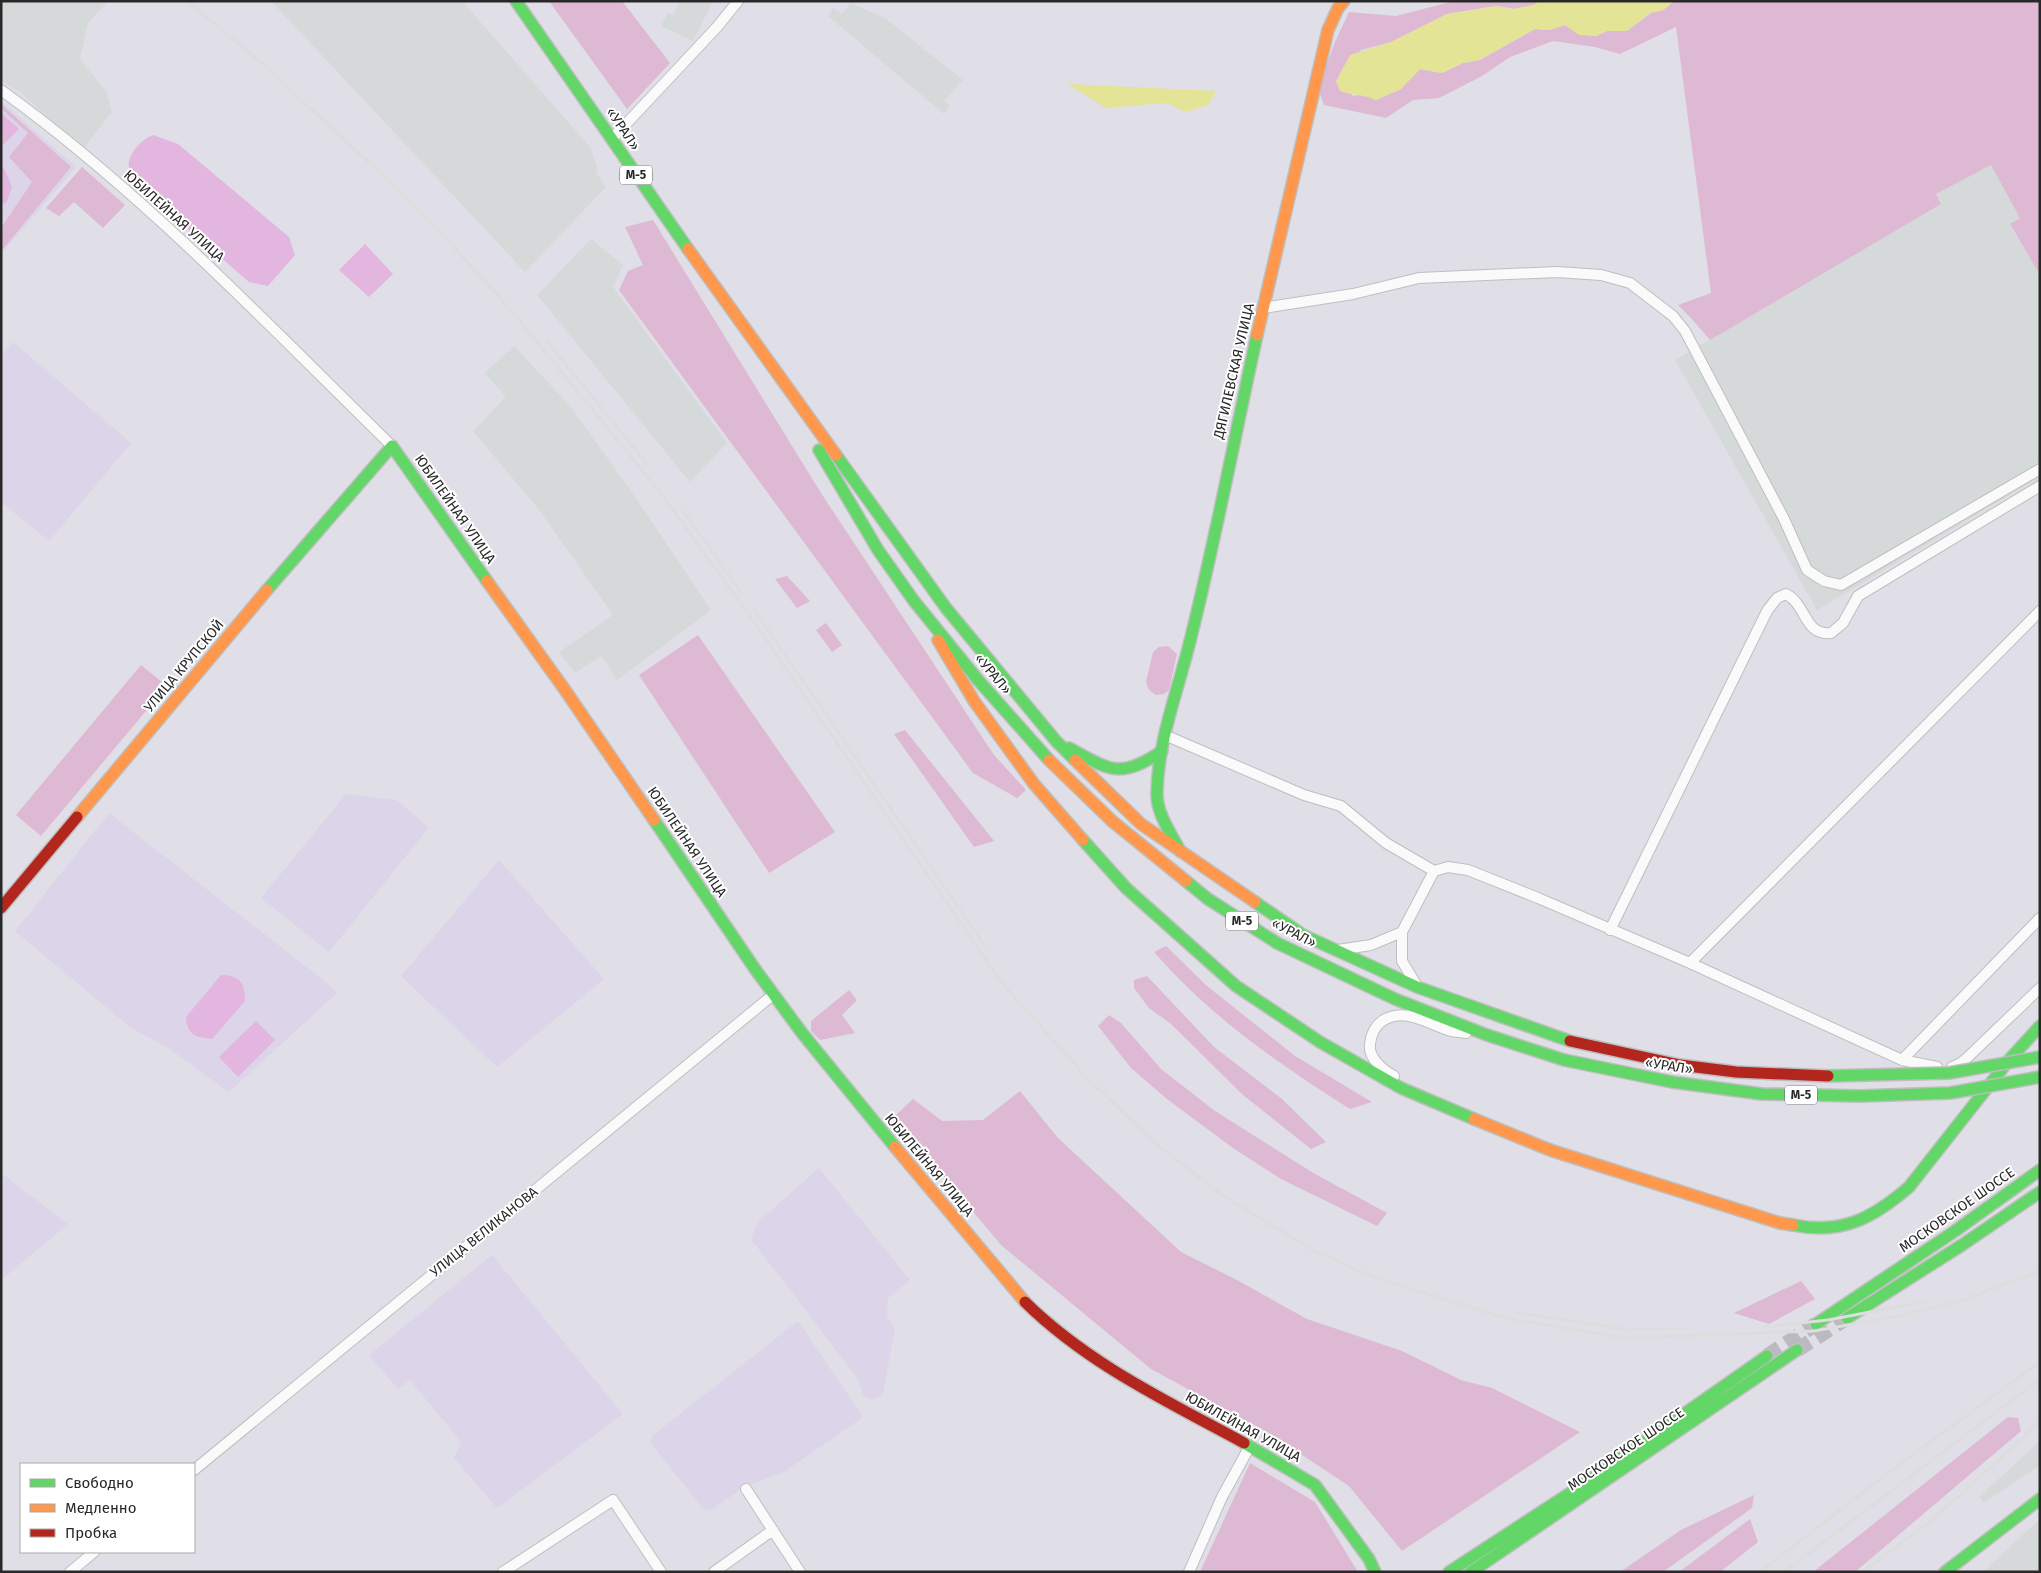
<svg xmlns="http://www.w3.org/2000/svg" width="2041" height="1573" font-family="'Fira Sans',sans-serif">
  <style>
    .industrial { fill: #d6d9d9 }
    .education { fill: #dcd4e9 }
    .green { fill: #deb9d3 }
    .pitch { fill: #e2b6de }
    .water { fill: #e4e496 }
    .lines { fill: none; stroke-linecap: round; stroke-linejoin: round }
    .primary-tunnel { stroke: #bbbac0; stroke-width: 15; stroke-dasharray: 15 8; stroke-linecap: butt }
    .street-casing { stroke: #bebfbf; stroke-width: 12 }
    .fast-casing { stroke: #bebfbf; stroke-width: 14 }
    .slow-casing { stroke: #bebfbf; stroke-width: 14 }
    .jam-casing { stroke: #bebfbf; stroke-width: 14 }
    .street { stroke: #fafafb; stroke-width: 10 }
    .fast { stroke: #63d668; stroke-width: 11 }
    .slow { stroke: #ff974d; stroke-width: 11 }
    .jam { stroke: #b3261e; stroke-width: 11 }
    .rail { stroke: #ddd; stroke-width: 3 }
    .fast-bridge-casing { stroke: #bdbcbf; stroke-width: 14; stroke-linecap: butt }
    .jam-bridge-casing { stroke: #bdbcbf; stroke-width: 14; stroke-linecap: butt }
    .fast-bridge { stroke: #63d668; stroke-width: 11 }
    .jam-bridge { stroke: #b3261e; stroke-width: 11 }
    .labels { text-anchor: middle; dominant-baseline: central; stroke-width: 4; stroke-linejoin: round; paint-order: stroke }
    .shield { fill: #fff; stroke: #686868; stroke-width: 1 }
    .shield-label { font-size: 12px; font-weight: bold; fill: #282828 }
    .street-label { font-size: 14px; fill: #282828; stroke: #fff }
  </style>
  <rect width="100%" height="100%" fill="#e0dee6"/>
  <path class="industrial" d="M1 1H108L88 23 80 59 106 91 112 112 83 149 21 93 1 80Z
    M271 1H462L590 147 597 168 596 173 606 187 525 272Z
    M680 1H713L693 41 661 26 668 13 673 15Z
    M850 3 885 18 963 80 944 101 950 106 944 114 828 16 833 8 842 14Z
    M1991 164 2021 218 2010 225 2040 275V477L1817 610 1675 360 1941 204 1936 194Z
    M591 239 623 265 613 287 727 443 690 482 537 295Z
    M514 346 570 406 631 491 711 610 617 680 601 656 575 673 559 652 613 615 540 511 473 431 506 397 485 373Z
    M2040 1441V1465L1984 1503 1979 1497Z
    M2040 1520V1572H1983L2030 1528Z"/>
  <path class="education" d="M1 101 76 167 1 254Z
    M13 342 131 443 49 541 1 502V356Z
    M346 794 396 800 429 827 329 952 261 898Z
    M109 813 327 983 337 993 229 1092 167 1047 131 1028 15 931Z
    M499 860 604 979 497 1067 401 976Z
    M819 1168 910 1280 888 1298 887 1316 895 1328 883 1394 872 1400 863 1395 858 1379 751 1239 757 1223Z
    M1 1173 68 1224 1 1280Z
    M492 1255 623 1414 497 1508 454 1458 461 1442 410 1380 398 1389 369 1355Z
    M798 1321 863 1417 784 1472 744 1487 711 1510 703 1509 651 1443 652 1436Z"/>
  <path class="green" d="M549 1H622L670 63 627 109Z
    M1454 1H1539L1534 5 1513 9 1497 6 1447 14 1391 42 1361 50 1343 70 1336 81 1353 96 1363 94 1376 100 1401 89 1420 69 1442 73 1463 63 1480 60 1535 29 1550 30 1565 25 1579 34 1596 36 1607 31H1627L1651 13 1663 10 1674 1H2040V275L2010 224 2020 218 1991 165 1936 194 1941 204 1710 340 1690 317 1678 305 1711 293 1676 27 1620 54 1595 47 1553 41 1510 57 1482 76 1439 98 1413 100 1386 118 1324 105 1318 88 1335 42 1349 12 1396 16Z
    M1 104 71 167 2 250 1 228 32 182 9 157 28 133 1 108Z
    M82 167 125 205 103 228 74 202 59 216 46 208Z
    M653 220 821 493 994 755 1026 790 1017 798 973 773 619 290 628 271 643 265 625 227Z
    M787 576 810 601 797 608 775 579Z
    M826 623 842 645 832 652 816 630Z
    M698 635 835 832 769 873 639 675Z
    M1168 646 1177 654 1169 690 1164 694 1156 695 1149 690 1146 682 1153 652 1159 647Z
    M141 665 167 686 41 836 16 815Z
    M905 730 994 841 974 847 894 734Z
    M1166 946 1207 986 1295 1056 1372 1102 1350 1109C1276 1062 1212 1018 1154 952Z
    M1147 976 1214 1047 1282 1099 1326 1142 1311 1149 1243 1095 1171 1024 1149 1008 1134 988V980Z
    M849 990 857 1000 842 1015 855 1033 820 1040 811 1031V1021Z
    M1109 1015 1121 1023 1161 1069 1215 1111 1315 1174 1387 1213 1377 1226 1281 1179 1233 1148 1167 1099 1131 1068 1098 1026Z
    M1020 1091 1057 1137 1181 1252 1237 1280 1307 1319 1402 1351 1461 1380 1492 1388 1580 1432 1402 1551 1349 1486 1269 1433 1151 1369 1001 1245 894 1117 913 1099 942 1121 983 1120Z
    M1801 1281 1815 1299 1769 1324 1734 1313Z
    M2008 1417 2018 1418 2021 1431 1855 1572H1813Z
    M1250 1463 1315 1502 1358 1572H1200Z
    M1754 1495 1752 1508 1663 1572H1620L1681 1530Z
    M1750 1519 1758 1542 1720 1572H1679Z"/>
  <path class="pitch" d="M1 113 19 129 3 145 1 143Z
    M153 135 178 144 289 237 295 255 268 286 249 282 142 189C138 184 132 178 130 173 124 157 140 140 153 135Z
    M1 166 5 170 12 187 6 203 1 204Z
    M365 244 393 274 369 297 339 270Z
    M221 975C240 975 245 983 245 1001L212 1039C195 1037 187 1035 186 1017Z
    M256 1021 275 1040 238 1077 219 1057Z"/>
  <path class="water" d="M1539 1H1674L1663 10 1650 13 1627 31H1607L1596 36 1579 35 1565 25 1550 30 1535 29 1479 60 1463 63 1442 73 1420 69 1401 89 1376 100C1362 94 1354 96 1340 91L1336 81 1350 55 1391 42 1447 14 1497 6 1513 9 1534 5Z
    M1067 84 1216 91 1208 105 1186 112 1166 103 1106 108Z"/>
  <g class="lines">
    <path class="primary-tunnel" d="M1797 1350 1847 1318
      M1767 1356 1816 1324"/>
    <defs>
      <path id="street" d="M1 90C144 193 267 324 392 446
        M612 139 717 27 738 1
        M1263 308 1353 294 1419 278 1557 272 1601 275 1630 283 1673 316 1685 331 1784 519 1807 570 1824 581 1841 585 2040 469
        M1167 736 1304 795 1341 806 1386 843 1434 871 1448 867 1468 870 1538 898 1690 963 1902 1060 1937 1067
        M1610 930 1767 611 1777 598 1786 594C1807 605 1804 636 1831 633L1843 623 1858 596 2040 486
        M1338 950 1371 945 1402 932
        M1690 963 2040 611
        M1417 986 1402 961V932L1434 871
        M1902 1060 2040 918
        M1952 1067 1961 1063 1968 1057 2040 988
        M1394 1076C1383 1070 1368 1058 1370 1044 1371 1035 1374 1027 1382 1021 1405 1006 1428 1024 1451 1031 1456 1032 1461 1032 1466 1033
        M194 1470 774 994
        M746 1489 800 1572
        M70 1572 94 1552
        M503 1572 613 1500 661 1572
        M714 1572 773 1530
        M1189 1572 1222 1497 1250 1446"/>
      <path id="fast" d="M516 1 688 249
        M819 450 878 550 914 601 978 680 1049 760
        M836 455 946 608 1056 741 1075 760
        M267 590 392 446 487 581
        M1069 748C1111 771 1120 779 1162 751
        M654 820 755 969 802 1033 895 1147
        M1083 840 1126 888 1236 986 1320 1042 1401 1088 1474 1119
        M1180 851C1171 833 1156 813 1157 792 1158 739 1179 688 1191 637 1216 537 1235 435 1257 335
        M1186 881 1208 899 1277 943 1395 999 1487 1035 1564 1060
        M1255 902 1303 935 1417 987 1570 1041
        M1793 1225C1842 1235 1873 1218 1909 1187L2009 1060 2040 1026
        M1847 1318 1962 1245 2040 1192
        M1816 1324 1955 1231 2040 1170
        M1244 1443 1315 1485 1369 1559 1375 1572
        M1449 1572 1581 1486 1767 1356
        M1471 1572 1797 1350
        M1945 1572 2040 1499"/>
      <path id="slow" d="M688 249 836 455
        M1257 335 1328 30 1338 8 1344 1
        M487 581 565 690 654 820
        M938 640 974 701 1034 784 1083 840
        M1049 760 1112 821 1186 881
        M1075 760 1141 824 1255 902
        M77 817 267 590
        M1474 1119 1550 1150 1780 1223 1793 1225
        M895 1147 1025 1302"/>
      <path id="jam" d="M1 908 77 817
        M1025 1302C1088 1364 1167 1401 1244 1443"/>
    </defs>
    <use href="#street" class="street-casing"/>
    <use href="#fast" class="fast-casing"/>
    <use href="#slow" class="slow-casing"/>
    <use href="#jam" class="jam-casing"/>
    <use href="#street" class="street"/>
    <use href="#fast" class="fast"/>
    <use href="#slow" class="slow"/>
    <use href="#jam" class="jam"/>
    <path class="rail" d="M187 1 256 58 389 181 450 243 509 308 659 491 745 609 1002 983 1087 1078 1159 1146 1222 1195 1313 1250 1371 1276 1504 1318 1625 1338 1814 1331 1893 1317 1966 1299 2040 1271
      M547 341 648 465
      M683 511 741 592
      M753 608 985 946
      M1519 1313 1625 1329H1686
      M1765 1327 1828 1320 1928 1301
      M1760 1572 1896 1467 2040 1362
      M1784 1572 2040 1379
      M1863 1572 1932 1520 2022 1439 2040 1420"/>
    <defs>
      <path id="fast-bridge" d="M1564 1060 1672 1082 1762 1094 1860 1096 1950 1093 2040 1077
        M1828 1076 1949 1073 2040 1057"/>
      <path id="jam-bridge" d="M1570 1041 1680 1065 1736 1072 1828 1076"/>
    </defs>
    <use href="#fast-bridge" class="fast-bridge-casing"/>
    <use href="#jam-bridge" class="jam-bridge-casing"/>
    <use href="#fast-bridge" class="fast-bridge"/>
    <use href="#jam-bridge" class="jam-bridge"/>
  </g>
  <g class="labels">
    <g class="shield">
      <rect x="620" y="165.5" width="32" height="19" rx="4"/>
      <rect x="1226" y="911.5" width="32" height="19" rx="4"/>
      <rect x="1785" y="1085.5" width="32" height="19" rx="4"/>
    </g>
    <g class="shield-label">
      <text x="636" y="175">М-5</text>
      <text x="1242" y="921">М-5</text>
      <text x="1801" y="1095">М-5</text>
    </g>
    <g class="street-label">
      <text transform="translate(623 129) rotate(56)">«УРАЛ»</text>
      <text transform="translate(174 216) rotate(42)">ЮБИЛЕЙНАЯ УЛИЦА</text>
      <text transform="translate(1234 371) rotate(-77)">ДЯГИЛЕВСКАЯ УЛИЦА</text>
      <text transform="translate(455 509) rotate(55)">ЮБИЛЕЙНАЯ УЛИЦА</text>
      <text transform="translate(184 666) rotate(-50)">УЛИЦА КРУПСКОЙ</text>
      <text transform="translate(993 674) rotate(50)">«УРАЛ»</text>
      <text transform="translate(687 842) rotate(56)">ЮБИЛЕЙНАЯ УЛИЦА</text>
      <text transform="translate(1294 933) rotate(27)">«УРАЛ»</text>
      <text transform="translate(1669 1066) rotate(9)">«УРАЛ»</text>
      <text transform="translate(929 1165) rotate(50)">ЮБИЛЕЙНАЯ УЛИЦА</text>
      <text transform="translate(1957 1210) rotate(-35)">МОСКОВСКОЕ ШОССЕ</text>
      <text transform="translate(484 1232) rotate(-39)">УЛИЦА ВЕЛИКАНОВА</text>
      <text transform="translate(1243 1427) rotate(29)">ЮБИЛЕЙНАЯ УЛИЦА</text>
      <text transform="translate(1626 1449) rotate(-34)">МОСКОВСКОЕ ШОССЕ</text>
    </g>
  </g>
  <rect width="2041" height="1573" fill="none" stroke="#282828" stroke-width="5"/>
  <rect x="20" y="1463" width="175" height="90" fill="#ffffff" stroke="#a9a9a9"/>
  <rect x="30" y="1479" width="25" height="8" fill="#63d668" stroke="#a9a9a9"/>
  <text x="65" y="1488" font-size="15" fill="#282828">Свободно</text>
  <rect x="30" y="1504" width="25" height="8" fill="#ff974d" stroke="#a9a9a9"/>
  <text x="65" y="1513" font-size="15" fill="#282828">Медленно</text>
  <rect x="30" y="1529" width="25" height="8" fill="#b3261e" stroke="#a9a9a9"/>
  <text x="65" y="1538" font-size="15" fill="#282828">Пробка</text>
</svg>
